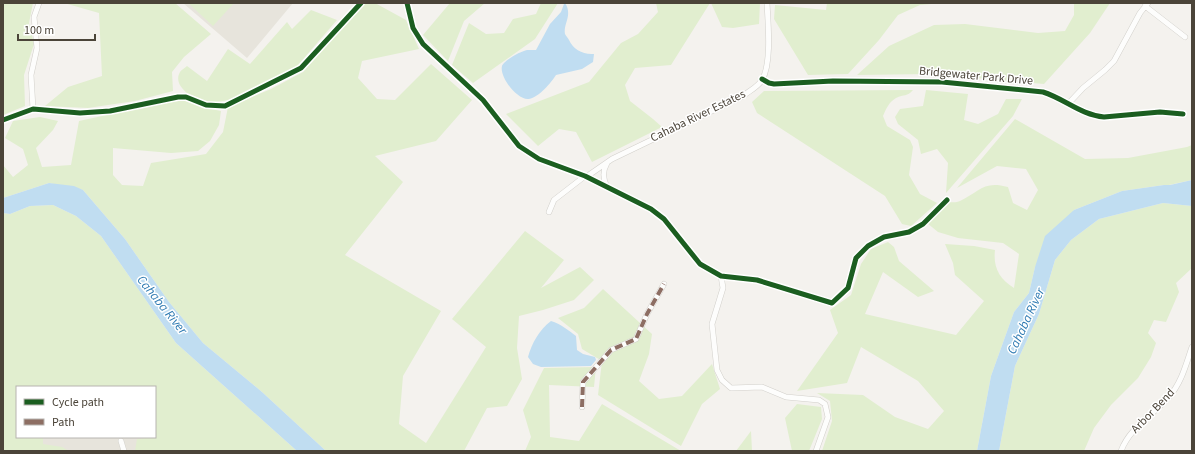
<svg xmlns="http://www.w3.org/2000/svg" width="1195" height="454" font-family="'Source Sans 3',sans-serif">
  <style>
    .residential { fill: #e7e4dc }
    .green { fill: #e1eecf }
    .water { fill: #c0ddf1 }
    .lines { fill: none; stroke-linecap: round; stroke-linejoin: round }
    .minor-casing { stroke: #d2d0cb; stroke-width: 6 }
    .minor { stroke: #fdfdfc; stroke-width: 5 }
    .quiet { stroke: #8d6e63; stroke-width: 4; stroke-dasharray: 8 4; stroke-linecap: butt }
    .cycleway-casing { stroke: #fff; stroke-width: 8 }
    .cycleway { stroke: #1b5e20; stroke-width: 5 }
    .labels { text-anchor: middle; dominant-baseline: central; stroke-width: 3; stroke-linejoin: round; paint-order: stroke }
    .street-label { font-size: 12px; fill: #4b4439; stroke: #fff }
    .water-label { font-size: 13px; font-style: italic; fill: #2e7ab2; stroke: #fff }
  </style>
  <rect width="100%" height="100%" fill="#f4f2ee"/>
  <path class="residential" d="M183 3H293L247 58Z
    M147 366 268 451H29L28 437H155V387H23Z"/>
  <path class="green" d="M3 3H33L29 23 34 44 24 75 25 106 3 115Z
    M64 3H175L211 34 184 57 172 72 173 91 135 101 88 108 45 106 68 87 102 76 99 13Z
    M188 3H234L213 26Z
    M365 3H375L406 20 419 49 362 61 358 78 377 99 395 100 431 64 472 100 436 141 375 156 403 182 345 255 441 311 403 376 399 424 426 443 486 347 452 319 525 231 564 260 541 288 580 267 594 280 574 300 543 310 519 316 517 348 522 379 507 406 487 408 464 451H326L262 392 203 343 169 302 125 239 83 190 49 183 3 198V165L13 177 28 165 23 149 5 138 13 121 40 117 58 121 53 130 36 148 42 167 71 165 79 121 171 101 187 100 206 108 221 111 219 125 210 141 198 151 171 153 113 148V175L122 185 143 186 151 163 206 154 223 132 228 107 271 89 303 72Z
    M450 3H485L464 21 448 61 423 35Z
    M541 3H558L535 39 473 83 452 65 469 23 486 34 504 33 513 19 536 14Z
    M656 3H710L671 65 635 68 625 85 630 101 653 119 662 127 592 162 576 132 559 129 538 146 506 114 589 82 621 43 638 34 658 12Z
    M711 3H760L759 24 733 28 722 27Z
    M827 3H943L920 5 898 15 879 40 848 74 808 75 774 19 775 5 826 10Z
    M1074 3H1110L1090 33 1044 84 933 74 857 75 889 46 934 25 965 24 1038 33 1065 31 1074 15Z
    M311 10 337 20 298 65 228 100C220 102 211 103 203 101 192 98 172 86 180 72 181 70 185 68 187 66L207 81 228 49 250 64 287 22 292 29Z
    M913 90C907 97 904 94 896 98 889 102 886 109 883 116L887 126 910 140 913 147 909 175 920 194 937 203 911 226 902 224 885 196 757 113 752 102 764 91Z
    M926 90 968 94 964 120 978 124 998 114 1006 99H1022L1013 116 946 193 948 163 937 149 921 154 918 140 898 124 895 117 900 109 923 106Z
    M1015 119 1085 159 1128 158 1187 147 1192 145V180L1169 185H1164L1122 191 1074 210 1035 267 1029 293 1014 312 991 376 977 451H822L832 421 830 401 817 393 863 395 895 417 928 429 944 411 918 381 861 347 847 383 797 391 838 333 830 310 851 295 861 264 871 249 888 242 894 247 899 261 934 291 918 297 883 272 865 314 956 335 984 301 955 275 953 263 945 244 974 246 995 250C993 267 999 279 1014 288L1019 254 1003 243 958 238 938 232 927 223 947 202C951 202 956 203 960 201 979 192 983 180 1008 187L1013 203 1027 210 1038 190 1026 169 997 166 957 188Z
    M1163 203 1192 206V268L1176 283 1179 292 1166 322 1154 320 1148 333 1156 343 1151 357 1138 378 1111 405 1094 428 1084 451H999L1015 366 1039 314 1055 260 1071 240 1099 219Z
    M53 205 76 216 101 236 176 343 297 451H135L137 439 155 437V387H17V437H43V444L62 447 69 451H3V213L10 214 30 206Z
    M603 289 652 334 649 354 639 381 659 399 682 396 712 364 720 389 702 404 681 446 598 395 602 361 582 349 578 334 558 318 584 308Z
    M596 367 594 387 549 385 550 437 579 441 602 404 681 451H589L572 450 569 451H525L531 437 523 410 544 368Z
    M797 404 821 407 822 419 809 451H792L785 418Z
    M751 431 752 451H736Z"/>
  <path class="water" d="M565 3C573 15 563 24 565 34 566 36 568 38 569 40 573 49 583 55 594 54L593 62 582 69 556 75C551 83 539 97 529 99 518 101 499 77 502 66 503 61 521 51 527 50 529 50 533 50 536 50L550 24 561 12 564 4Z
    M1192 180V206L1163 203 1099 219 1071 240 1055 260 1039 314 1015 366 999 451H977L991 376 1014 312 1029 293 1035 267 1045 236 1074 210 1122 191 1164 185H1170Z
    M49 183 74 186 83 190 125 239 169 302 203 343 262 392 326 451H297L176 343 101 236 76 216 53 205 30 206 10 214 3 213V198Z
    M551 321C561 324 568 330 576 336L577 350 583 354 595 357 596 360 591 366 541 367 533 364 528 357C532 343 539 330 551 321Z"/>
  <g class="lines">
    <defs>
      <path id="minor" d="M407 3 413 28 423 44 483 100 519 146 539 159 585 176 651 209 664 219 700 264 721 276 757 280 832 303 848 288 856 258 868 246 884 237 909 232 923 224 947 200
        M1145 6 1185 37
        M762 79 769 83 774 84 833 81 942 82 1043 92C1065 99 1081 115 1104 117L1160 112 1183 114
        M1068 104 1083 88 1105 70 1114 61 1140 13 1148 3
        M33 109 31 75 37 48 34 17 39 3
        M3 120 33 109 80 113 110 111 178 97H186L206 105 225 106 301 68 361 3
        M607 163C602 172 603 179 607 187
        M586 177 612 159 743 96C749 91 758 87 762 80 772 63 768 23 767 3
        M549 212 554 200 585 176
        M721 276 723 288 712 324 717 370 722 380 731 388 762 387 786 397 819 400 825 404 828 417 816 451
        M582 407 583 382 611 350 636 339 647 314 664 284
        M121 441 124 451
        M1121 451C1130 427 1153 415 1169 397 1182 382 1186 364 1192 347"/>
    </defs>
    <use href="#minor" class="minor-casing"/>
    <use href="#minor" class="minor"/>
    <path class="quiet" d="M582 407 583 382 611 350 636 339 647 314 664 284"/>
    <defs>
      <path id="cycleway" d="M407 3 413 28 423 44 483 100 519 146 539 159 585 176 651 209 664 219 700 264 721 276 757 280 832 303 848 288 856 258 868 246 884 237 909 232 923 224 947 200
        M762 79 769 83 774 84 833 81 942 82 1043 92C1065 99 1081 115 1104 117L1160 112 1183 114
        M3 120 33 109 80 113 110 111 178 97H186L206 105 225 106 301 68 361 3"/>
    </defs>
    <use href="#cycleway" class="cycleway-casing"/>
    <use href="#cycleway" class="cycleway"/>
  </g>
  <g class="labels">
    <g class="street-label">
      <text transform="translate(976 76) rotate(5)">Bridgewater Park Drive</text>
      <text transform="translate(698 116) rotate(-26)">Cahaba River Estates</text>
      <text transform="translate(1153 411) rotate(-46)">Arbor Bend</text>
    </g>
    <g class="water-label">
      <text transform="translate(162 305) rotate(51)">Cahaba River</text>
      <text transform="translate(1026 321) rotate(-65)">Cahaba River</text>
    </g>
  </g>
  <rect width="1195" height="454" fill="none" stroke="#4b4439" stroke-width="8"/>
  <rect x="16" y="386" width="140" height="52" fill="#ffffff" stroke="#b7b4b0"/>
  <rect x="24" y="399" width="20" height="6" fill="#1b5e20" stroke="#b7b4b0"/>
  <text x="52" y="406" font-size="12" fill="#4b4439">Cycle path</text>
  <rect x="24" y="419" width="20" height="6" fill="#8d6e63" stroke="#b7b4b0"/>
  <text x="52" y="426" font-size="12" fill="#4b4439">Path</text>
  <path d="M18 34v6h77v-6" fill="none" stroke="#4b4439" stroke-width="2"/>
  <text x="24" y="34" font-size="12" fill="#4b4439" stroke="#ffffff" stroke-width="3" paint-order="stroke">100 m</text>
</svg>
